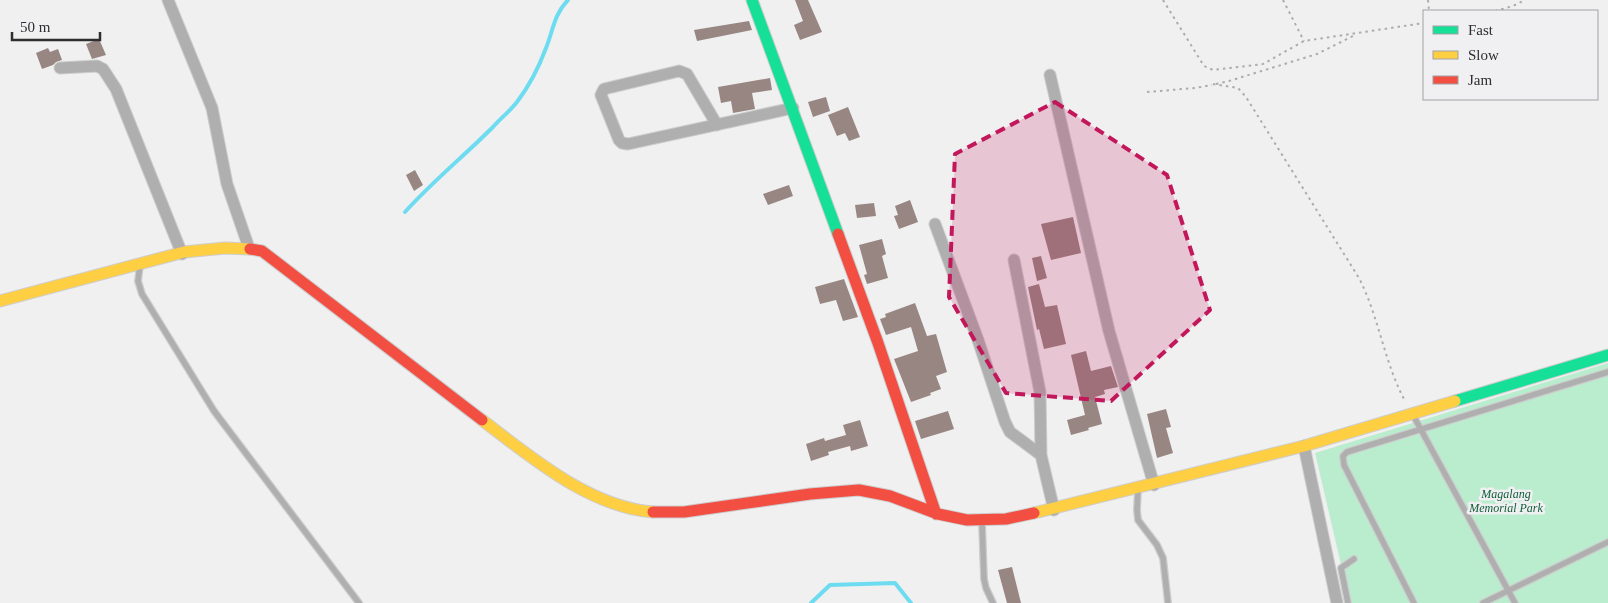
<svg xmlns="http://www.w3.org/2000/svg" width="1608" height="603" font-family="'Times New Roman',serif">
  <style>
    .green { fill: #baecce }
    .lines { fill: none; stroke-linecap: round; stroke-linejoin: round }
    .stream { stroke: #6edcf0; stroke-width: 4 }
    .building { fill: #988682 }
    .lane-casing { stroke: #cdcdce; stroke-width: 8 }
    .street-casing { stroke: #cdcdce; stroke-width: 13 }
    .fast-casing { stroke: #cdcdce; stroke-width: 13 }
    .slow-casing { stroke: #cdcdce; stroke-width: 13 }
    .jam-casing { stroke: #cdcdce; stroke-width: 13 }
    .path { stroke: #acacad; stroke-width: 2; stroke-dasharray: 2.5 4; stroke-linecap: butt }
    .lane { stroke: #afafb0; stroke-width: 5.5 }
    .street { stroke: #afafb0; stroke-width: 11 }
    .fast { stroke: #16e098; stroke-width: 11 }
    .slow { stroke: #ffcf43; stroke-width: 11 }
    .jam { stroke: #f24e42; stroke-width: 11 }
    .marked { fill: #c2185b; fill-opacity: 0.2; stroke: #c2185b; stroke-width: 4; stroke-dasharray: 10 6; stroke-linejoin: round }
    .labels { text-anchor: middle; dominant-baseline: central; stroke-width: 5; stroke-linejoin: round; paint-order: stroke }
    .park-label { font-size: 12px; font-style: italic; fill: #0e5d37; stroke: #f0eff2 }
  </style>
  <rect width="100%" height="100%" fill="#f0f0f1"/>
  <path class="green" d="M1608 363V603H1350L1315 453Z"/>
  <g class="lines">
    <path class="stream" d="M405 212C432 182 464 156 493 127 501 118 510 111 517 102 529 86 539 67 546 48 553 31 554 14 568 0
      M811 603 830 585 895 583 911 603"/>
  </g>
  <path class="building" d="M795 0H808L822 32 800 40 794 25 803 21Z
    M749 21 752 30 697 41 694 30Z
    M99 39 106 55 92 59 86 44Z
    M48 48 50 52 58 49 62 60 56 62 53 65 42 69 36 53Z
    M770 78 772 90 752 93 755 109 733 113 731 101 721 103 718 87Z
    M826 97 830 111 813 117 808 102Z
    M848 107 860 137 849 141 845 133 837 136 828 115Z
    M415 170 423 185 414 191 406 175Z
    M789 185 793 196 768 205 763 194Z
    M910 200 918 222 899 229 894 216 898 215 895 206Z
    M874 203 876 216 857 218 855 205Z
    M1073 217 1081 253 1051 260 1041 224Z
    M882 239 886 254 882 256 888 278 867 284 864 275 867 274 859 245Z
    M1041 256 1047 278 1037 281 1032 258Z
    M844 279 858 317 843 321 836 300 820 304 815 287Z
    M1039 284 1045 307 1057 305 1066 344 1044 349 1039 329 1037 330 1028 287Z
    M915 303 927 336 936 334 947 372 936 376 941 389 930 393 931 395 911 402 894 359 918 351 911 327 886 335 880 319 886 317 885 314Z
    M1086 351 1091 371 1111 366 1118 387 1104 390 1105 394 1095 397 1102 424 1088 428 1089 430 1071 435 1067 420 1085 415 1071 355Z
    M1166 409 1171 427 1166 428 1173 453 1157 458 1147 414Z
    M948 411 954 429 921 439 915 421Z
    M860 420 868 446 851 451 850 446 828 452 829 455 811 461 806 444 824 438 825 441 846 435 843 425Z
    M1012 567 1021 603H1007L998 570Z"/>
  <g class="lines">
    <defs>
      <path id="lane" d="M140 265 138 281 142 294 214 411 359 603
        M1413 415 1515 603
        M1138 489 1137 510 1138 520 1157 545 1163 558 1168 603
        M982 522 984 579 986 588 993 603
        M1348 603 1341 568 1354 559
        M1414 603 1344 465 1343 456 1347 452 1608 372
        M1483 603 1608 542"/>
      <path id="street" d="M168 0 212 108 227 184 249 248
        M60 68 97 66 103 69 116 89 182 254
        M1050 75 1109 331 1154 485
        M717 125 687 74 679 71 604 89 601 95 619 140 622 143 628 144 793 108
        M935 224 978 340 1005 422 1010 432 1041 455
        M1014 260 1040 392 1041 455 1054 510
        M1304 446 1337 603"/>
      <path id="fast" d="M752 0 838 234
        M1455 401 1608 355"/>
      <path id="slow" d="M0 301 184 252 225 248 250 249
        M482 420C531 457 589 507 653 512
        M1034 513 1304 446 1455 401"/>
      <path id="jam" d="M838 234 878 343 936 514
        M250 249 262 251 482 420
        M653 512H684L810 494 859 490 890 496 938 514 967 520 1006 519 1034 513"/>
    </defs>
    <use href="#lane" class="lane-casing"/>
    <use href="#street" class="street-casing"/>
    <use href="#fast" class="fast-casing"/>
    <use href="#slow" class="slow-casing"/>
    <use href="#jam" class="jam-casing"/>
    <path class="path" d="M1163 0 1204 66 1213 70 1263 64 1304 41 1424 23
      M1283 0 1304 41
      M1428 0 1429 11
      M1495 11 1513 6 1525 0
      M1213 84 1238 88 1246 97 1359 278C1379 317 1384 362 1405 401
      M1216 84 1229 81 1317 54 1355 35
      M1147 92 1195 88 1212 85"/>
    <use href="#lane" class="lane"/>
    <use href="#street" class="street"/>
    <use href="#fast" class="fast"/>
    <use href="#slow" class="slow"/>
    <use href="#jam" class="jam"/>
  </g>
  <path class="marked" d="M1055 102 1167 175 1210 310 1111 401 1006 393 949 297 955 154Z"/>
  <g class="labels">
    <g class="park-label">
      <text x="1506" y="494">Magalang<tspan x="1506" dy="14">Memorial Park</tspan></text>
    </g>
  </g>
  <rect x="1423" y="10" width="175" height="90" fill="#f0eff2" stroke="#a2a1a4"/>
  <rect x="1433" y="26" width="25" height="8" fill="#16e098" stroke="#a2a1a4"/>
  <text x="1468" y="35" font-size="15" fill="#2e2d2f">Fast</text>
  <rect x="1433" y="51" width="25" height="8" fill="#ffcf43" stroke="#a2a1a4"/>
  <text x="1468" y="60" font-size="15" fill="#2e2d2f">Slow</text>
  <rect x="1433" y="76" width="25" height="8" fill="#f24e42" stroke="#a2a1a4"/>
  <text x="1468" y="85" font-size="15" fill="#2e2d2f">Jam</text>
  <path d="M12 32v8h88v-8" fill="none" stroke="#2e2d2f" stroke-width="2.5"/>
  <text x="20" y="32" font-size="15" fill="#2e2d2f" stroke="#f0eff2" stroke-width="4" paint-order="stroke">50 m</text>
</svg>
